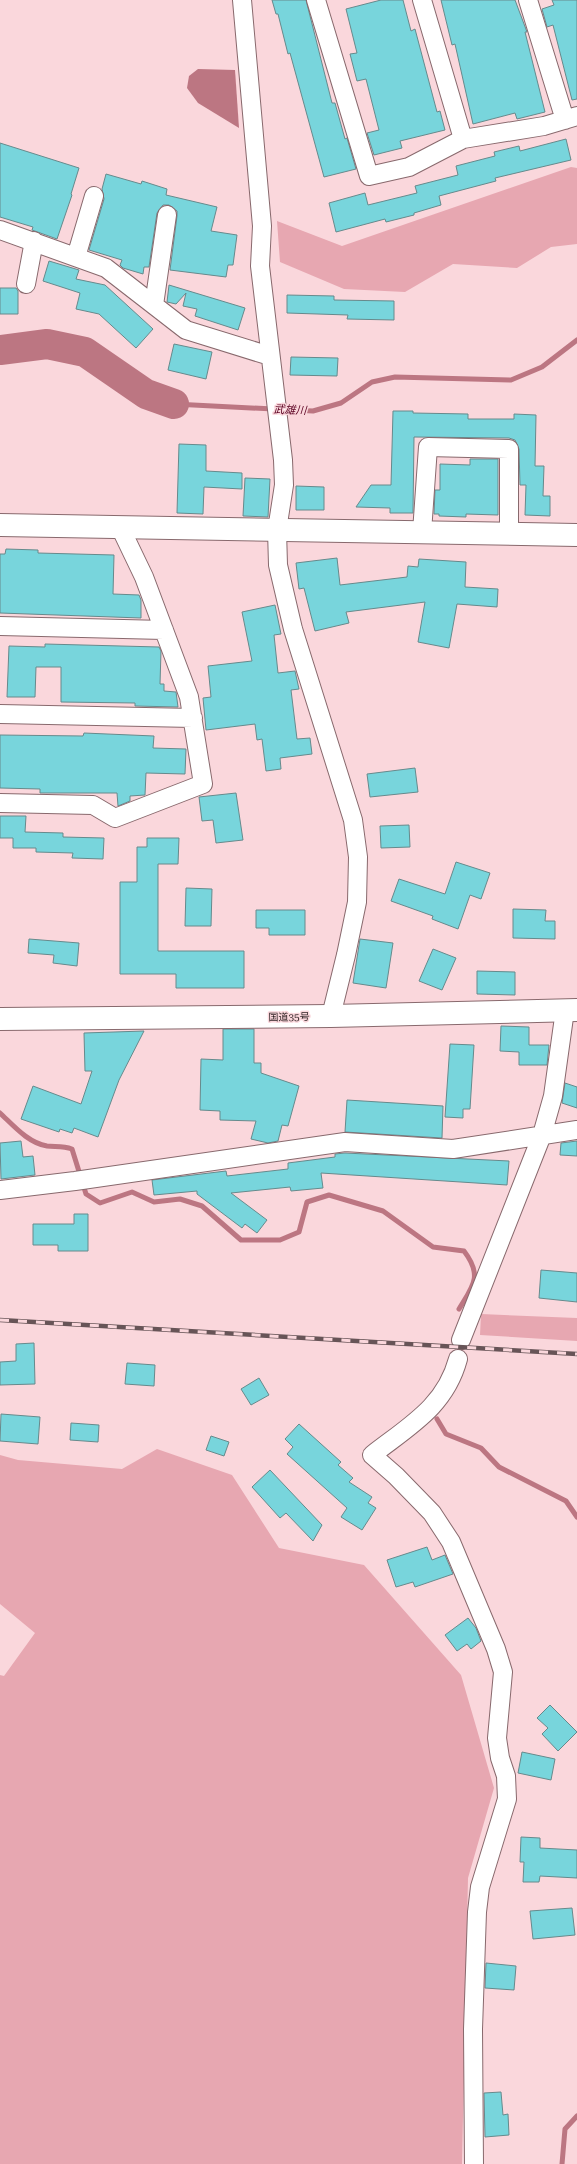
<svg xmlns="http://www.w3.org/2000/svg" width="577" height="2164" font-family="'Roboto Serif','Noto Sans JP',serif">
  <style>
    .green { fill: #e7a7b1 }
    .water { fill: #bc7682 }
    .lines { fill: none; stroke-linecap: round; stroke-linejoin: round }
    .stream { stroke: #bc7682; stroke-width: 5 }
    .river { stroke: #bc7682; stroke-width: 30 }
    .building { fill: #78d5dc; stroke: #668a8c }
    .minor-casing { stroke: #88696d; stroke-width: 20 }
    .tertiary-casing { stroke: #88696d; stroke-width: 24 }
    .trunk-casing { stroke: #88696d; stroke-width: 24 }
    .minor { stroke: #fff; stroke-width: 18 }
    .tertiary { stroke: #fff; stroke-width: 22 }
    .trunk { stroke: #fff; stroke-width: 22 }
    .rail-casing { stroke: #675457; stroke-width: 4.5 }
    .rail { stroke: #fad7dc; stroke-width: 3; stroke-dasharray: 9; stroke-linecap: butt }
    .labels { text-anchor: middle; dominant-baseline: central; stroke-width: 3; stroke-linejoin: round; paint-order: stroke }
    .street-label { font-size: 10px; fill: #2b1f21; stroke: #fad7dc }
    .water-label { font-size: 11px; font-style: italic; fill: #5d0424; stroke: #fad7dc }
  </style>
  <rect width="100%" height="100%" fill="#fad7dc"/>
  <path class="green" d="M571 167 577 168V244L551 247 517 268 453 264 405 292 344 289 280 262 277 221 342 246Z
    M481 1314 577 1318V1341L480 1335Z
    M157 1449 232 1475 279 1548 364 1565 461 1675 494 1788 468 1878 462 2164H0V1675L4 1676 35 1633 0 1604V1455L18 1460 122 1469Z"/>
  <path class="water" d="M198 69 235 70 239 128 198 103 187 88 189 76Z"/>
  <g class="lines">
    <path class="stream" d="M174 404 313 411 341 403 372 382 395 377 511 380 542 367 577 340
      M0 1113C13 1125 28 1143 47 1146 55 1147 63 1146 72 1149L86 1194 100 1203 132 1192 154 1202 180 1199 202 1206 241 1240H280L299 1232 307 1202 329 1195 383 1211 433 1247 464 1251C483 1276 473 1286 459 1309
      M437 1419 446 1434 481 1448 499 1467 566 1501 577 1517
      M562 2164 565 2129 577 2116"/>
    <path class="river" d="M0 350 47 344 85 352 146 394 174 404"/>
  </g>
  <path class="building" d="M272 0H306L332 103H335L345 139 347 138 356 169 324 177 290 53 288 54 278 14H276Z
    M381 0H403L411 31 415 29 437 112 440 111 445 130 400 141 402 148 374 155 367 133 379 130 366 79 357 81 350 54 357 53 346 9Z
    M441 0H515L527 32H525L545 112 517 119 515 113 473 124 455 44 452 45Z
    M552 0H577V99L572 100 553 25 547 27 542 9 554 5Z
    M566 139 571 160 495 178 496 181 439 196 441 205 414 213V215L386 222 385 219 336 232 329 203 365 193 368 205 417 193 415 186 458 175 456 166 495 156 494 152 519 146 520 151Z
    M0 143 79 168 71 194 72 195 57 239 32 230 33 227 0 217Z
    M106 174 141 184 142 181 167 189 166 195 217 207 211 231 237 235 233 265H228L226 277 170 270 177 216V211L169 205H163L157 213 149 267H144L143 274 123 268 120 265 122 260 89 250 104 199 102 189Z
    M49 261 79 270 76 279 105 285 153 329 136 348 99 314 76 309 80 293 43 281Z
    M169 285 245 308 238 330 195 316 197 309 183 306 186 293 176 304 167 302Z
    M0 288H16L18 291V314H0Z
    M287 295 334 296V300L394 301V320L347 319 348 315 287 313Z
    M174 344 212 352 206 379 168 370Z
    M291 357 338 358 337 376 290 375Z
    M393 411H413V413L468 414V419H514V414L536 415 535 466H544L543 496H550V516L525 515 526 485H520L519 449 515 440 509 438 414 437 413 513H390V508L356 507 371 485H391Z
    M179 444 206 445V471L242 473V489L204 487 203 514 177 513Z
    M470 459H498V515L466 514V517L439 516V514H434L435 490H440V464L470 465Z
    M245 478 270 479 268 517 243 516Z
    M296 486 324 487V510H296Z
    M6 549 38 550V553L114 555 113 594 139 595 141 600V618L0 613V554H5Z
    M337 558 340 585 407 577 408 566 418 567 419 559 466 562 465 587 498 589 497 607 457 604 449 648 418 642 425 602 346 612 349 623 315 631 304 588 299 589 296 563Z
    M275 605 281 634 274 635 278 673 295 671 299 689 291 690 297 739 310 738 312 754 280 758 281 769 266 771 262 739 257 740 255 724 206 730 203 698 211 697 208 666 252 661 242 612Z
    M45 644 159 647 161 651 160 684H164V691L176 692 178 707 135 706V703L61 702V667H36L35 697H7L9 646 45 647Z
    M84 733 154 736 153 748 186 749 185 774 146 773 145 795 130 796V801L118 806 117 793H40V789L0 788V735L83 736Z
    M415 768 418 792 370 797 367 774Z
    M236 793 243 840 216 843 213 820 202 821 199 797Z
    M0 816H26L25 832 63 833V837L104 838 103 859 72 858 73 853 36 852V848H13V838H0Z
    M409 825 410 847 381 848 380 826Z
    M147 838H179L178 864H158V951H244V988H176V974H120V882H137V847H147Z
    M456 862 490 873 481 899 470 895 458 929 432 919 433 916 391 901 399 879 445 894Z
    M186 888 212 889 211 926H185Z
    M513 909 546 910 545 921H555V939L513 938Z
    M256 910H305V935H269V928H256Z
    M29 939 79 943 77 966 53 963 54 955 28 953Z
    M360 939 393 943 386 988 353 983Z
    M433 949 456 958 442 990 419 981Z
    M477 971 515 972V995L477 994Z
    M501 1026 529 1027V1045H549L547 1065H519V1052L500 1051Z
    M223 1029H254V1063H261V1073L299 1086 288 1126 282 1125 278 1141 268 1143 251 1139 256 1121 220 1120V1111L200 1110 201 1059 223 1060Z
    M144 1031 119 1080 98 1137 74 1128 72 1133 60 1129 59 1132 21 1119 33 1086 81 1104 92 1071H85L84 1033Z
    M450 1044 474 1045 470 1109H463V1118L445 1117Z
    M565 1083 577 1087V1108L562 1103Z
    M347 1100 443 1106 442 1138 345 1132Z
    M21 1141 23 1157 33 1156 35 1175 1 1179 0 1143Z
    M577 1141V1156L560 1155 561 1143Z
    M345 1153 509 1161 507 1185 321 1173 323 1188 291 1191 290 1187 231 1193 267 1220 257 1233 245 1224 242 1228 197 1194V1191L154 1195 152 1180 226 1171 227 1176 288 1169V1163L335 1157V1154Z
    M74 1214H88V1251H58V1245H33V1224H74Z
    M541 1270 577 1273V1302L539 1298Z
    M34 1343 35 1384 0 1385V1362L16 1361V1344Z
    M127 1363 155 1365 154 1386 125 1384Z
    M259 1378 269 1395 251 1405 241 1389Z
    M1 1414 40 1417 38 1444 0 1441Z
    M71 1423 99 1425 98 1442 70 1440Z
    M299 1424 341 1462 338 1465 353 1478 349 1482 372 1497 368 1503 376 1508 362 1530 341 1517 347 1508 287 1454 293 1447 285 1439Z
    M211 1436 229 1442 224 1456 206 1450Z
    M270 1470 322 1525 313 1541 286 1513 280 1518 252 1487Z
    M427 1547 432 1560 445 1555 453 1574 415 1587 413 1582 396 1587 387 1560Z
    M468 1618 476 1628 481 1641 471 1649 467 1644 457 1651 445 1635Z
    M550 1705 577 1732 558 1751 542 1734 548 1728 537 1718Z
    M522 1752 555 1759 551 1780 518 1773Z
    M521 1837 540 1838V1848L577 1850V1878L540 1876 539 1882H523L524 1862H520Z
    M572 1908 575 1935 533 1939 530 1911Z
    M486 1963 516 1966 514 1990 485 1988Z
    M501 2092 503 2115 508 2114 509 2135 485 2137 484 2093Z"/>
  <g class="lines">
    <defs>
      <path id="minor" d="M242 0 262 226 260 266 283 460 284 485 277 530 278 565 293 629 353 820 358 857 357 902 346 955 331 1016
        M316 0 369 176 409 167 463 139 544 126 577 116
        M422 0 463 139
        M528 0 565 120
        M0 230 106 268 186 330 270 356
        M76 257 94 196
        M26 284 34 241
        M154 305 167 215
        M422 532 428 447 509 449V534
        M0 626 164 630
        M0 714 193 718
        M0 803 93 805 115 818 203 784 189 697 144 577 120 527
        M0 1190 75 1181 345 1142 453 1149 577 1130
        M461 1340 542 1135 553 1096 565 1010
        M458 1359C445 1407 409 1426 372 1455L396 1476 432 1513 451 1542 496 1649 503 1672 497 1738 500 1758 506 1776 507 1799 480 1887 477 1912 473 2029 474 2164"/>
      <path id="tertiary" d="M0 525 577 535"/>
      <path id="trunk" d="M0 1019 331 1016 577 1010"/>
    </defs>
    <use href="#minor" class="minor-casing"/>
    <use href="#tertiary" class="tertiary-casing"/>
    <use href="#trunk" class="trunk-casing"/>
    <use href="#minor" class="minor"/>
    <use href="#tertiary" class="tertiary"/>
    <use href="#trunk" class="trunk"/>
    <defs>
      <path id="rail" d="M0 1320 577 1354"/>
    </defs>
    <use href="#rail" class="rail-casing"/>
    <use href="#rail" class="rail"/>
  </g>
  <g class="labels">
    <g class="street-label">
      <text transform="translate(289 1017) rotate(-1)">国道35号</text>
    </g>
    <g class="water-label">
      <text transform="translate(290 410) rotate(3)">武雄川</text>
    </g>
  </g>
</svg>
